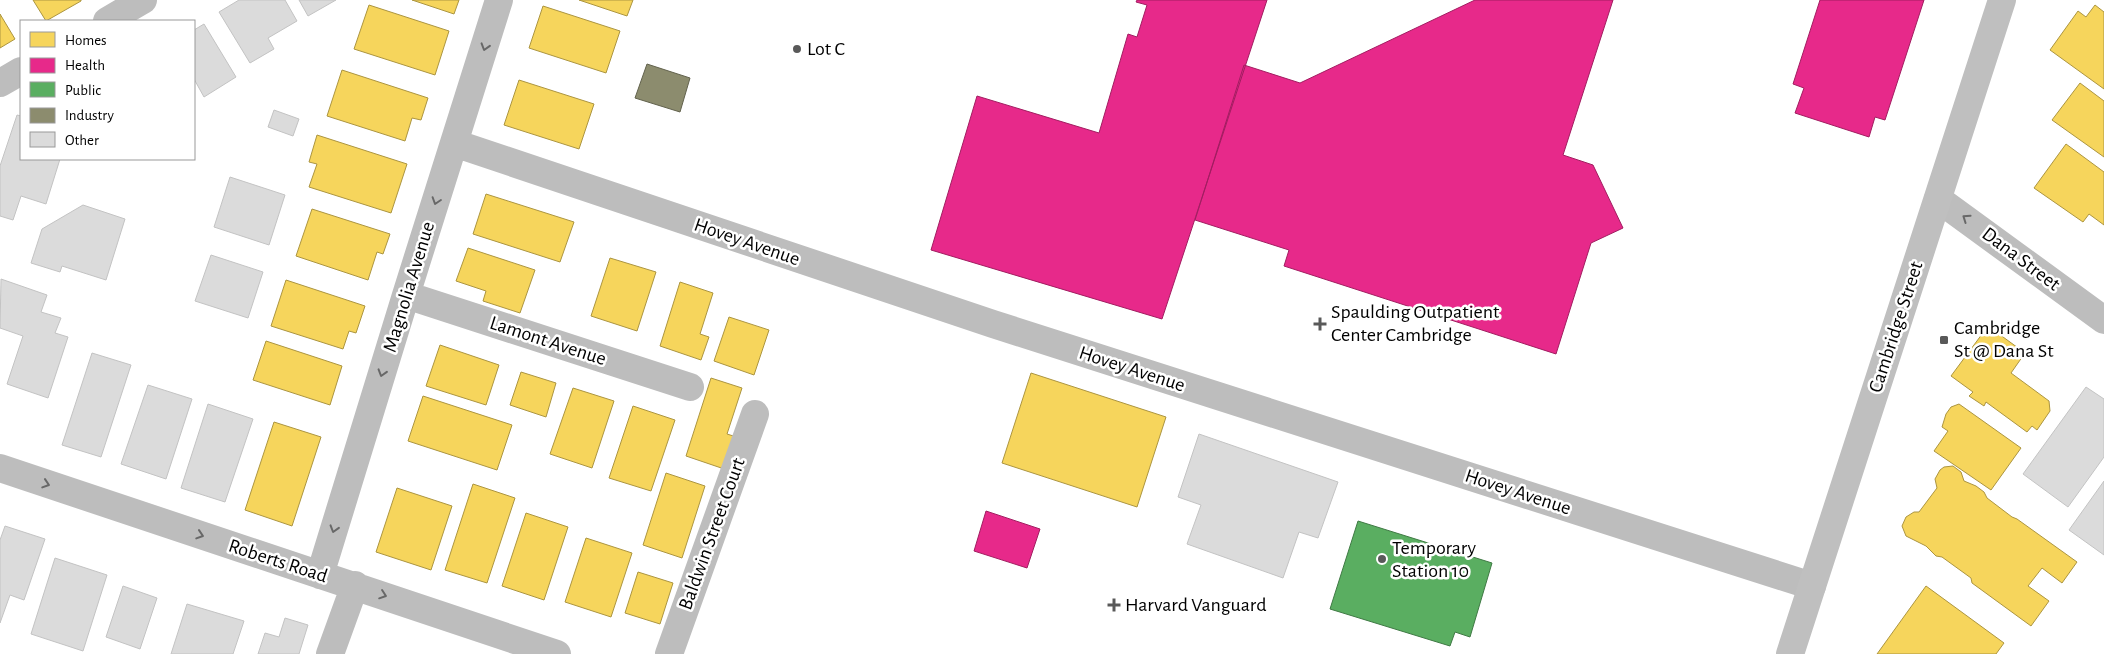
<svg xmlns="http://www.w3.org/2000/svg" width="2104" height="654" font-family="'Alegreya Sans',sans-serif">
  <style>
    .homes { fill: #f6d55c; stroke: #ac9540 }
    .health { fill: #e7298a; stroke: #a21d61 }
    .public { fill: #5aae61; stroke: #3f7a44 }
    .industry { fill: #8c8c6e; stroke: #62624d }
    .building { fill: #dbdbdb; stroke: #c3c3c3 }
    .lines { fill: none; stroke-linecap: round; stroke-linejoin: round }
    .minor { stroke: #bdbdbd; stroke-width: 28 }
    .secondary { stroke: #bfbfbf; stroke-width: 28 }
    .oneway { stroke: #686868 }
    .poi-dot { fill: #595959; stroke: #fff; stroke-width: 2 }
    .labels { text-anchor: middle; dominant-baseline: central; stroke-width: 5; stroke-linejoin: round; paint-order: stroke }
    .poi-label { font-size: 20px; fill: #000; stroke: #fff; text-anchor: start }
    .street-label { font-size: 20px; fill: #000; stroke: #fff }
  </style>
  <rect width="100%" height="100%" fill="#fff"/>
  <path class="homes" d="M33 0H81V1L46 21Z
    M412 0H459L454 14Z
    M579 0H633L627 16Z
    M369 5 449 31 435 75 354 49Z
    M2095 5 2104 12V89L2050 50 2078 11 2086 17Z
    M543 6 620 31 606 73 529 48Z
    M0 14 15 39 0 48Z
    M342 70 428 98 421 120 412 118 405 141 327 116Z
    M519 80 594 104 579 149 504 125Z
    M2080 83 2104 101V157L2052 120Z
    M317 135 407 164 391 213 309 187 317 164 309 162Z
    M2066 144 2104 172V225L2089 214 2083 222 2034 188Z
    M486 194 574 222 560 262 473 234Z
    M312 209 390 234 383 254 377 252 368 280 296 256Z
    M468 248 535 270 520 313 483 301 486 291 456 281Z
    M610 258 656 272 637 331 591 316Z
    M286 280 365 306 356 333 349 331 343 349 271 326Z
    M680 282 713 293 700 334 709 337 701 360 660 346Z
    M729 317 769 330 754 375 714 361Z
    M1988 326 2025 353 2011 373 2049 401 2050 411 2037 430 2032 426 2027 432 1986 402 1984 406 1969 396 1973 392 1951 376Z
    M266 341 342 366 330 405 253 380Z
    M440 345 499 365 486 405 426 386Z
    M521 372 556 383 546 417 510 405Z
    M1031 373 1166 417 1137 507 1002 463Z
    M711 378 742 388 727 434 746 440 736 473 686 456Z
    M573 388 614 401 592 468 550 454Z
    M423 396 512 425 497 470 408 441Z
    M1959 404 2021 448 1991 490 1934 451 1948 431 1942 427 1946 414 1951 407Z
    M633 406 675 420 651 491 609 478Z
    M274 422 321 437 292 526 245 510Z
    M1953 466 1961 472 1964 481 1976 486 1984 492 1987 498 2012 517 2017 519 2077 562 2062 583 2042 568 2028 586 2049 601 2031 626 1972 583 1971 578 1942 557 1936 556 1926 546 1906 536 1902 526 1906 517 1914 512H1919L1937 488 1935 479 1940 470 1944 467Z
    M666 473 705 486 682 558 643 545Z
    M473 484 515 498 487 583 445 570Z
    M397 488 452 506 431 570 376 552Z
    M526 513 568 527 544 600 502 586Z
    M586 538 632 553 611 617 565 602Z
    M638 572 673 583 660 624 625 613Z
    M1926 586 2004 643 1996 654H1877Z"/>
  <path class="health" d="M1137 0H1267L1162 319 931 250 977 96 1099 133 1128 34 1137 37 1147 5 1136 2Z
    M1613 0 1563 155 1593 165 1623 228 1591 243 1556 354 1284 266 1289 250 1195 220 1244 65 1300 83 1475 0Z
    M1820 0H1924L1885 120 1875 117 1869 137 1795 113 1804 88 1793 84Z
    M986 511 1040 529 1027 568 974 551Z"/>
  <path class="public" d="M1358 521 1492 563 1470 637 1455 632 1450 646 1330 609Z"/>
  <path class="industry" d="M647 64 690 78 680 112 635 98Z"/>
  <path class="building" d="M239 0H285L297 21 268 38 274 49 250 63 219 12Z
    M299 0H336L308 16Z
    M204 24 236 77 204 97 194 79V30Z
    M274 110 299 119 293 136 268 127Z
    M17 115 21 116V159H60L46 204 21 196 13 220 0 216V166Z
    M230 177 285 195 269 245 214 227Z
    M83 205 125 219 106 280 62 266 60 272 31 263 42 229Z
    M211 255 263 272 248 318 195 301Z
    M1 279 47 295 41 312 61 318 55 333 68 337 48 398 7 384 23 336 0 328Z
    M92 353 131 365 101 457 62 445Z
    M148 385 192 399 166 479 121 464Z
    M2086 387 2104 399V457L2068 507 2023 474Z
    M208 404 253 419 225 502 181 488Z
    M1199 434 1338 482 1318 538 1299 532 1283 578 1187 544 1201 505 1178 497Z
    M2104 481V555L2069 530Z
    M5 526 45 539 24 600 10 595 0 623V540Z
    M55 558 107 575 83 651 31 634Z
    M123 586 157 598 140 649 106 637Z
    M187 604 244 621 233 654H171Z
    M285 618 308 625 299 654H258L265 633 279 637Z"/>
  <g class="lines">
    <path class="minor" d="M107 21 143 0
      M0 83 21 71
      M454 143 993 324 1812 586
      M1938 199 2104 320
      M406 295 690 387
      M0 468 557 654
      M320 575 406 295 499 0
      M330 654 355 585
      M669 654 755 414"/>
    <path class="secondary" d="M1790 654 2002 0"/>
  </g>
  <defs><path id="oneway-chevron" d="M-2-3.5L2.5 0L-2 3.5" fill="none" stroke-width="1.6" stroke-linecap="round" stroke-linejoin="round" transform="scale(1.25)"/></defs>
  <g class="oneway">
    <use href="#oneway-chevron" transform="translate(485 47) rotate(107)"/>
    <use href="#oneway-chevron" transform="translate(436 201) rotate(108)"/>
    <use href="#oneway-chevron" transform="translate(1966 218) rotate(-145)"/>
    <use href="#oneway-chevron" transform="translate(382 373) rotate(107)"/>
    <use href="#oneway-chevron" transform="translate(46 484) rotate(18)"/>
    <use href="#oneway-chevron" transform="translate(334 529) rotate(107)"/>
    <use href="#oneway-chevron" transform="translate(200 535) rotate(18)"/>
    <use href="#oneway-chevron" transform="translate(383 595) rotate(19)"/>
  </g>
  <g class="poi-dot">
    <circle cx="797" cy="49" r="5"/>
    <path d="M1317.5 316.5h5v5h5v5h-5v5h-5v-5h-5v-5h5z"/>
    <rect x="1939" y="335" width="10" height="10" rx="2.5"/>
    <circle cx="1382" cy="559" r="5"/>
    <path d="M1111.5 597.5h5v5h5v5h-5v5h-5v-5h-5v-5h5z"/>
  </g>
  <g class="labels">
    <g class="poi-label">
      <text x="807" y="49">Lot C</text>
      <text x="1331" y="312">Spaulding Outpatient<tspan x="1331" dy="23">Center Cambridge</tspan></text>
      <text x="1954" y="328">Cambridge<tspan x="1954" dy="23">St @ Dana St</tspan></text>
      <text x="1392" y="548">Temporary<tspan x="1392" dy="23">Station 10</tspan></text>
      <text x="1125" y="605">Harvard Vanguard</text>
    </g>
    <g class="street-label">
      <text transform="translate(747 242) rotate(19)">Hovey Avenue</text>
      <text transform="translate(2021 259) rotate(37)">Dana Street</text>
      <text transform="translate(409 287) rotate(-73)">Magnolia Avenue</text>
      <text transform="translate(1896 327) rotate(-72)">Cambridge Street</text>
      <text transform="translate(548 341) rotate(18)">Lamont Avenue</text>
      <text transform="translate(1132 369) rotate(18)">Hovey Avenue</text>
      <text transform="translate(1518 492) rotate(18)">Hovey Avenue</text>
      <text transform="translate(712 534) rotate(-70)">Baldwin Street Court</text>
      <text transform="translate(278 561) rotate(18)">Roberts Road</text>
    </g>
  </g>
  <rect x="20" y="20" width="175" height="140" fill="#ffffff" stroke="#999999"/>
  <rect x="30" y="32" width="25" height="15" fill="#f6d55c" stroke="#999999"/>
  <text x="65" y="45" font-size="15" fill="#000000">Homes</text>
  <rect x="30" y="58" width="25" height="15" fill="#e7298a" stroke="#999999"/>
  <text x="65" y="70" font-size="15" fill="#000000">Health</text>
  <rect x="30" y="82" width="25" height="15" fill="#5aae61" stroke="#999999"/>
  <text x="65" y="95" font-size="15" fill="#000000">Public</text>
  <rect x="30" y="108" width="25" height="15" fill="#8c8c6e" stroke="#999999"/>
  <text x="65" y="120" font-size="15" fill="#000000">Industry</text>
  <rect x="30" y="132" width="25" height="15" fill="#dbdbdb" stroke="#999999"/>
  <text x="65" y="145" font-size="15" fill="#000000">Other</text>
</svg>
